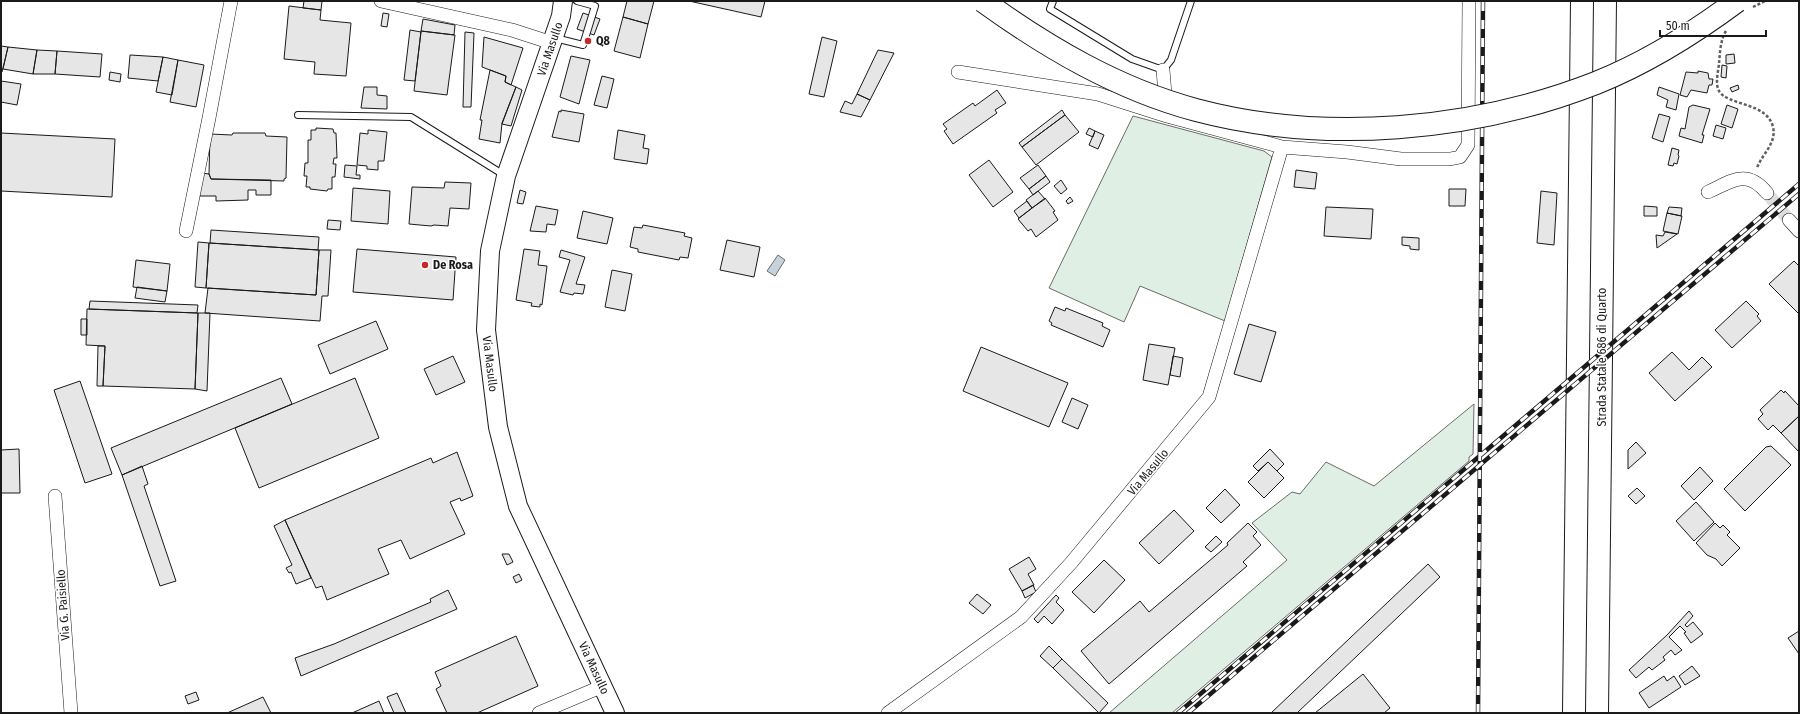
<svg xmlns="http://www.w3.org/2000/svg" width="1800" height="714" font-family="'Fira Sans Condensed',sans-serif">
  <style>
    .green { fill: #e0efe3; stroke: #6a6a6a }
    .water { fill: #c6d2dc; stroke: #6a6a6a }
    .building { fill: #e6e6e6; stroke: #1a1a1a }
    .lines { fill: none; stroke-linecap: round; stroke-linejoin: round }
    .street-tunnel { stroke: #ddd; stroke-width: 13; stroke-dasharray: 13 6; stroke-linecap: butt }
    .lane-casing { stroke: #1a1a1a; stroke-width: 8 }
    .street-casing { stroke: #1a1a1a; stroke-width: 14 }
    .secondary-casing { stroke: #1a1a1a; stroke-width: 20 }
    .highway-casing { stroke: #1a1a1a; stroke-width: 24 }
    .path { stroke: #5f5f5f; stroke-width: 2.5; stroke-dasharray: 3 2; stroke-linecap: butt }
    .lane { stroke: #fff; stroke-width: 6 }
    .street { stroke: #fff; stroke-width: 13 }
    .secondary { stroke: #fff; stroke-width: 18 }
    .highway { stroke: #fff; stroke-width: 22 }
    .rail-casing { stroke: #1a1a1a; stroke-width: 4.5 }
    .rail { stroke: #fff; stroke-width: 3; stroke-dasharray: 9; stroke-linecap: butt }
    .highway-bridge-casing { stroke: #1a1a1a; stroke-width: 24; stroke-linecap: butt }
    .highway-bridge { stroke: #fff; stroke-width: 22 }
    .poi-dot { fill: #c62828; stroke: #fff; stroke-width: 1.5 }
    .labels { text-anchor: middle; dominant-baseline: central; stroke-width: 3; stroke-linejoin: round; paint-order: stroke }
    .poi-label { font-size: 12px; font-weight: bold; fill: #1a1a1a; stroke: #fff; text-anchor: start }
    .street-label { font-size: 12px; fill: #1a1a1a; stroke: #fff }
  </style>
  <rect width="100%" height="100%" fill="#fff"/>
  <path class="green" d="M1133 116 1264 151 1272 157 1225 321 1140 286 1124 322 1049 288Z
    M1474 404 1473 454 1469 457V461L1172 713H1109L1287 560 1252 523 1292 492 1300 494 1326 462 1374 486Z"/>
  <path class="water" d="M778 255 785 260 775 276 767 271Z"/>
  <path class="building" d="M304 1H322L321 10 303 8Z
    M627 1H654L648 24 623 17Z
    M689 1H765L761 17Z
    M289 6 321 10 320 20 351 23 346 76 314 74 315 62 284 59Z
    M383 13 389 14 387 27 381 26Z
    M583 13 600 19 594 35 577 29Z
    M623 17 648 24 640 58 614 51Z
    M423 19 455 25 454 35 421 31Z
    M410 30 421 32 415 81 404 80Z
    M421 31 455 35 447 95 414 91Z
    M465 32 474 33 471 107H463Z
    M484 37 523 48 511 85 505 82 506 76 482 67Z
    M822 37 837 41 824 97 809 94Z
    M1 46 8 47 2 72 1 71Z
    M8 47 37 50 33 74 3 69Z
    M37 50 57 51 55 74H33Z
    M878 50 894 53 870 100 857 94Z
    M57 51 102 54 100 77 55 74Z
    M1734 54 1735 63 1726 64V55Z
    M130 55 163 57 158 81 128 78Z
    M571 56 590 60 579 104 560 97Z
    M163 57 178 60 172 95 156 92Z
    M178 60 204 65 196 107 170 102Z
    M1722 65 1727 66 1726 78 1721 77Z
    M490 70 506 76 505 82 516 87 502 123 500 143 479 139 482 120H480Z
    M1698 71 1708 73 1709 79H1713L1712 85H1709L1707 93 1691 90 1687 97 1680 95 1686 72 1698 73Z
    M110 72 121 74 120 82 109 80Z
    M602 76 614 79 607 108 594 105Z
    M1 81 21 84 17 105 1 102Z
    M1738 85 1739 89 1732 92 1730 88Z
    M364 87H377V95L387 96V109L361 108Z
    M516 87 522 90 511 126 502 124Z
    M1659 87 1679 94 1676 110 1666 107 1668 100 1657 95Z
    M997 90 1006 103 995 110 997 113 953 144 944 131 947 129 943 124 973 103 975 106Z
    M857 94 870 100 861 117 840 112 845 101 852 104Z
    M1693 105 1710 109 1702 135H1704L1702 143 1679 136 1681 128 1685 129 1689 107Z
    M1727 105 1738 109 1732 128 1721 124Z
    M561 110 584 114 579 142 552 137 559 111 561 112Z
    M1062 110 1065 115 1022 147 1019 143Z
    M1659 114 1670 117 1663 142 1652 138Z
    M1065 115 1079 132 1036 165 1022 147Z
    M1716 125 1726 128 1723 139 1713 136Z
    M316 128 333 129 334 133H336L337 158H334L333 164H336L335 177H332V189H328L327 191 310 189V187H306L307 176H304L305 163H308V140H311V130H316Z
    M1089 128 1095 131 1093 137 1086 134Z
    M368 130 387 132 384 161H378V170L367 169V166L357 165 360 133 368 134Z
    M618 130 645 135 643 148 649 149 647 164 614 159Z
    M1095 131 1104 135 1098 149 1089 145Z
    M1 133 115 139 112 197 1 191Z
    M233 133H265L266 136 287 137 286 178 284 179V181L211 179 209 174 210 134 232 135Z
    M1672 148 1679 150 1678 155 1679 156 1677 164 1674 163 1673 166 1668 165Z
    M989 160 1013 192 993 207 969 175Z
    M345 165 357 166 356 175H360V179L344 177Z
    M1038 165 1046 176 1029 189 1020 178Z
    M1296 170 1317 173 1315 189 1294 187Z
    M202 173 209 174 211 179 271 180V195H256V190H248V200L216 201V196H198Z
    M1046 176 1050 182 1033 195 1029 189Z
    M1061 180 1067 189 1061 194 1054 186Z
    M445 182 471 183 469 209 450 208 448 226 434 225 431 226 409 224 412 187 444 188Z
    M353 188 390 191 388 224 351 221Z
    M1449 189H1466L1465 206H1449Z
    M520 190 526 192 523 204 517 203Z
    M1038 191 1045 199 1032 208 1026 200Z
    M1541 191 1557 193 1554 245 1537 243Z
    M1070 197 1073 201 1068 204 1066 201Z
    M1045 198 1055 211 1053 212 1058 220 1036 237 1031 229 1028 231 1018 219Z
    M1027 201 1032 208 1019 218 1014 211Z
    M536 206 558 210 555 225 547 224 546 232 530 231Z
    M1644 206 1657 207V216H1644Z
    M1326 207 1373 209 1371 239 1324 236Z
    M1669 207 1682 208 1681 216 1667 213Z
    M583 211 613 218 607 244 577 238Z
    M1667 213 1682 216 1678 234 1663 231Z
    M328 220 341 221 340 230 327 229Z
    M643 225 685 233 684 236 692 238 688 258 680 257 679 260 638 252V249L630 247 634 227 642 228Z
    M211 230 319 237 318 250 210 243Z
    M1665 232 1677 234 1657 248 1656 235 1663 236Z
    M1402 237 1419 238V250L1410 249V246L1402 245Z
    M727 240 760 247 754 277 720 270Z
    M198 242 209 243 206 288 195 287Z
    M209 243 319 250 316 295 206 288Z
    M357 249 456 257 453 300 353 292Z
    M524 249 540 251 538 265 547 266 542 305 540 304V307L531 306 532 303 516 300Z
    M319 250H331L328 296H322L320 321 205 313 208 288 316 295Z
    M561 250 585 257 576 284 585 285 583 294 574 293 573 295 560 292 570 260 559 257Z
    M136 260 170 264 167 291 133 287Z
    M1794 261 1799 266V314L1769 284Z
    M612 270 632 274 625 311 605 307Z
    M137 287 167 291 165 302 135 298Z
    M90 301 198 305 197 313 89 309Z
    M1746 301 1759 314 1757 316 1761 321 1732 348 1715 330Z
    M1055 307 1065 311 1066 308 1103 323 1102 326 1110 330 1103 347 1051 325 1052 323 1049 321Z
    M87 309 198 313 195 389 103 386 105 346 86 345Z
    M198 313H210L207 391 195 389Z
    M81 319H87V335H81Z
    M376 321 388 349 330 374 318 345Z
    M1249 324 1276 332 1261 382 1234 374Z
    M1149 344 1175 348 1168 385 1143 380Z
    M98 346H105L103 386H97Z
    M981 347 1068 383 1049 427 963 391Z
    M1672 352 1689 370 1702 357 1712 367 1675 401 1649 373Z
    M453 356 465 382 436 395 424 369Z
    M1173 356 1183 358 1180 377 1170 375Z
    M281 378 292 404 122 475 111 448Z
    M355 378 379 438 259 488 235 428Z
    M80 381 112 474 85 483 54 390Z
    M1781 390 1784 393 1785 391 1799 406V416L1781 433 1773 425 1768 430 1758 419 1763 414 1760 410Z
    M1072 398 1088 405 1078 429 1062 422Z
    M1799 416V452L1781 433Z
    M1636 442 1646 453 1628 469V450Z
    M1771 446 1791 465 1745 511 1724 489 1766 447Z
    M19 449 20 493H1V450Z
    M1270 449 1284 464 1277 471 1268 462 1258 471 1253 466Z
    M457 452 473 496 461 501 460 498 450 502 465 534 410 559 401 540 378 549 389 574 327 600 322 586 316 588 285 520 431 458 433 463Z
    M1268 462 1284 478 1264 498 1248 482Z
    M142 466 148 484 144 486 176 581 160 586 122 475Z
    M1700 467 1713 481 1694 500 1681 486Z
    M1637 488 1645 496 1636 504 1628 496Z
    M1225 489 1240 505 1221 523 1206 508Z
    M1696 502 1714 522 1694 541 1676 521Z
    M1174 510 1194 531 1159 564 1139 543Z
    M285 520 311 578 296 584 291 572 289 573 286 568 292 565 274 526Z
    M1248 523 1257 532 1253 536 1261 545 1243 562 1247 566 1109 684 1081 651 1140 601 1149 612 1228 545 1227 543Z
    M1715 523 1720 528 1723 525 1730 532 1727 535 1740 548 1722 566 1716 559 1707 555 1696 543Z
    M1216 536 1222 542 1211 552 1205 547Z
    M502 554H509L513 562 507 565Z
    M1029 557 1036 569 1028 574 1034 585 1022 591 1009 569Z
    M1104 560 1125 580 1094 613 1072 592Z
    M1428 564 1440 577 1297 713H1271Z
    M519 574 522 580 516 583 513 577Z
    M1033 585 1036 592 1025 598 1022 591Z
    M448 590 457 609 301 676 295 658 334 644 431 602 430 599Z
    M977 594 991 605 983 614 969 603Z
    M1056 595 1059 598 1056 602 1064 610 1052 624 1044 616 1038 623 1034 619Z
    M1689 611 1693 616 1685 625 1687 627 1693 622 1703 634 1691 643 1684 633 1686 632 1680 626 1669 637 1682 650 1675 655 1671 650 1663 657 1665 660 1652 670 1649 667 1636 678 1629 670 1667 635Z
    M1799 631V654L1788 638Z
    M516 636 538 686 477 713H447L436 689 441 686 435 672Z
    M1049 646 1062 659 1053 668 1040 656Z
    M1062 659 1108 703 1099 713 1053 668Z
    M1692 666 1700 676 1685 685 1679 676Z
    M1363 674 1390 708 1384 713H1315Z
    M1664 676 1667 681 1674 676 1681 687 1649 708 1639 693Z
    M196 692 199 700 188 704 185 696Z
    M397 693 406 713H394L387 697Z
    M263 697 271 713H227Z
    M379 701 384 713H352Z"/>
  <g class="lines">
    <path class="street-tunnel" d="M1767 193 1789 220"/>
    <defs>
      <path id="lane" d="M1053 1 1050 9 1132 59 1163 70 1171 60 1191 1
        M555 38 583 45 595 6 577 1
        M298 115 411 117 504 175"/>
      <path id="street" d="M381 1 512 30 552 43
        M1163 70 1166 106
        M958 72 1098 94 1167 116 1282 147 1347 152 1401 159H1450L1460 157 1468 145 1469 1
        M1708 192C1732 181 1747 168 1767 193
        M1789 220 1799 231
        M186 231 209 118 231 1
        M55 496 71 713
        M539 713 603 686
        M888 713 1021 617 1071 563 1209 397 1282 147"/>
      <path id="secondary" d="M563 1 561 16 506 176 490 251 486 330 498 427 518 506 615 713"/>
      <path id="highway" d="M1574 713 1582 1
        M1597 713 1605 1"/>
    </defs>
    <use href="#lane" class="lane-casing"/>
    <use href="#street" class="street-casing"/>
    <use href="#secondary" class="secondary-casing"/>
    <use href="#highway" class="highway-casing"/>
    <path class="path" d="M1753 7 1765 1
      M1726 31C1720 41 1720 53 1719 64 1718 73 1715 83 1719 91 1728 106 1767 102 1773 127 1777 143 1762 154 1757 168"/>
    <use href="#lane" class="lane"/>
    <use href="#street" class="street"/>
    <use href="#secondary" class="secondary"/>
    <use href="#highway" class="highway"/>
    <defs>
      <path id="rail" d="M1178 713 1799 184
        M1188 713 1799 194
        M1478 713 1483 1"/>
    </defs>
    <use href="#rail" class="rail-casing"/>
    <use href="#rail" class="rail"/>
    <defs>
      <path id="highway-bridge" d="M983 1C1048 48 1118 89 1196 110 1324 144 1473 131 1596 83 1646 63 1694 33 1737 1"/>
    </defs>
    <use href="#highway-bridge" class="highway-bridge-casing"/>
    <use href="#highway-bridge" class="highway-bridge"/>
  </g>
  <g class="poi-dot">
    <circle cx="588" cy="41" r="4"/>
    <circle cx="425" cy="265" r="4"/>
  </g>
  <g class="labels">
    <g class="poi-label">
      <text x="596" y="41">Q8</text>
      <text x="433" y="265">De Rosa</text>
    </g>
    <g class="street-label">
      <text transform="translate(550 49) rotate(-71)">Via Masullo</text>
      <text transform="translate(1602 357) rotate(-90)">Strada Statale 686 di Quarto</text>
      <text transform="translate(490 364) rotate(83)">Via Masullo</text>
      <text transform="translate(1148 472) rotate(-50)">Via Masullo</text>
      <text transform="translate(63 605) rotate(-94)">Via G. Paisiello</text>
      <text transform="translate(594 668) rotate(65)">Via Masullo</text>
    </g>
  </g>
  <rect width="1800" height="714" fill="none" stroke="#1a1a1a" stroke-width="4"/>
  <path d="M1660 30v6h106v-6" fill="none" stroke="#1a1a1a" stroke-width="2"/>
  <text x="1666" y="30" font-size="12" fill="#1a1a1a" stroke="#ffffff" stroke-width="3" paint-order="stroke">50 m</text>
</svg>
